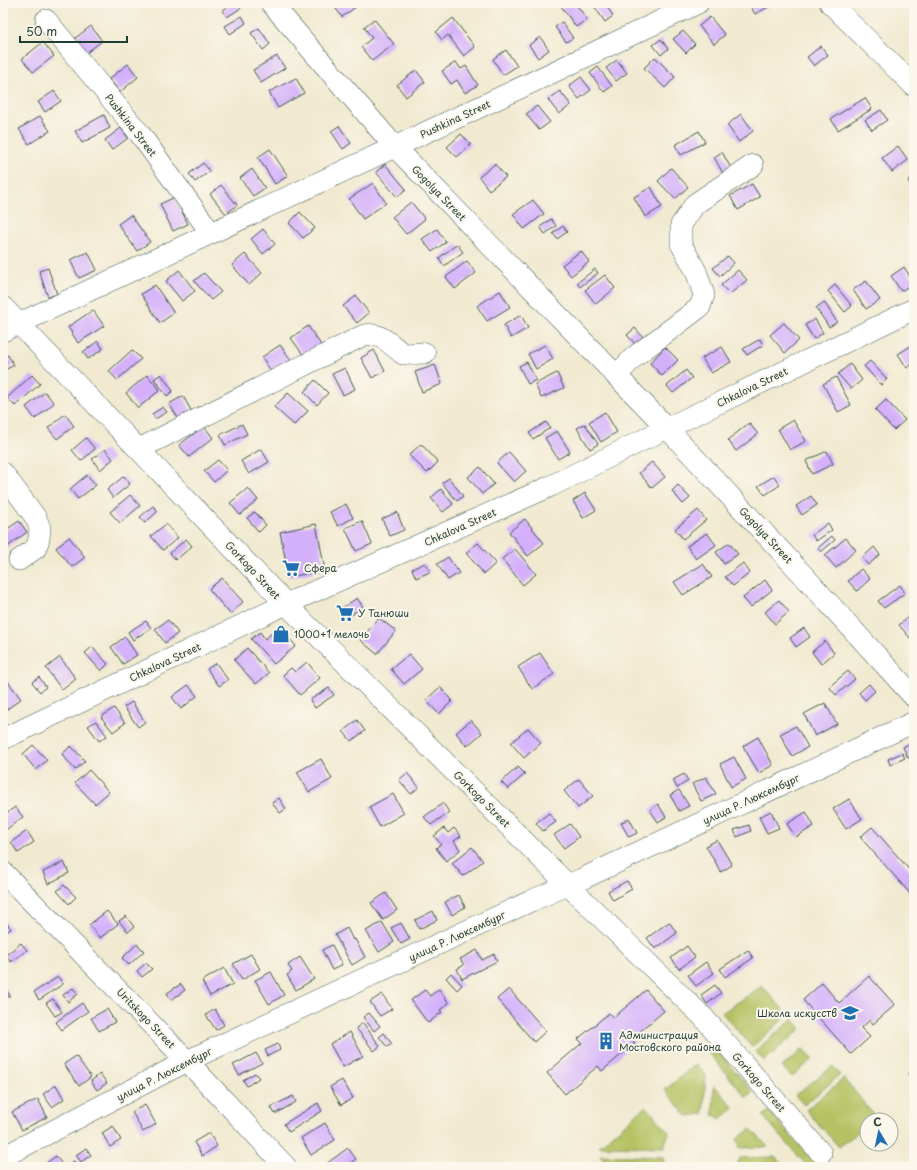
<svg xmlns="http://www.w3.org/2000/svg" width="917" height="1170" font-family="'Playpen Sans',sans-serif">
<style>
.green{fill:#b5c264;stroke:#6a804c}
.building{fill:#d4b0fb}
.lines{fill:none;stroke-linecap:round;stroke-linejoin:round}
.minor-casing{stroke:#3e574c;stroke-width:22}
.minor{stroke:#fff;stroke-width:21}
.labels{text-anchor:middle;stroke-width:4;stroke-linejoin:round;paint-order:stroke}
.street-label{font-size:10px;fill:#1f3d34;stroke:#fbf7ec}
.poi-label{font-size:10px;fill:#1f3d34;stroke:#fbf7ec;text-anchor:start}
</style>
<rect width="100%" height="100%" fill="#fbf7ec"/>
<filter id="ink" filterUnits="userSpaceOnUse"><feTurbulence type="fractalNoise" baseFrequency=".025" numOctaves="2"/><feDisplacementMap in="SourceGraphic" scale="8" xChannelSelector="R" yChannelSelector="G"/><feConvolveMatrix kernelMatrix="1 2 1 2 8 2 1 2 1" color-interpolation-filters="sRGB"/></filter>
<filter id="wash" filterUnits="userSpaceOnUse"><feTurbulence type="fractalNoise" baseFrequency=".012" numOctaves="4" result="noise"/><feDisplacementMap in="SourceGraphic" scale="16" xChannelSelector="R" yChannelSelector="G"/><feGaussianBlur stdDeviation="0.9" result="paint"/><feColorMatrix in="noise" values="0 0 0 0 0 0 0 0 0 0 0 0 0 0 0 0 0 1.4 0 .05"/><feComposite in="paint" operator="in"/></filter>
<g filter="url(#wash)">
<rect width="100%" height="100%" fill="#f1ead1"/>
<g class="green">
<polygon points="762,986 788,1015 752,1047 722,1013"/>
<polygon points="793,1019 801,1029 764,1061 755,1051"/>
<polygon points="714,1047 753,1092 747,1098 708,1052"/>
<polygon points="803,1049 813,1059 792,1077 782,1067"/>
<polygon points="696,1064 706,1075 703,1114 687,1116 665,1090"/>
<polygon points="833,1066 840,1075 804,1105 795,1095"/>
<polygon points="844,1078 876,1118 873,1120 867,1120 867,1125 839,1147 806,1110"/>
<polygon points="714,1085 734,1108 721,1119 713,1115"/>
<polygon points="646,1106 669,1132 664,1147 599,1146"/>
<polygon points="769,1111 817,1166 816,1167 808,1167 763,1116"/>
<polygon points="751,1129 768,1147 740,1148 737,1139"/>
<polygon points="600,1155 663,1157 665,1167 610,1167"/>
<polygon points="776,1157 785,1167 736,1167 740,1158"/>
</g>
<g id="blocks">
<g class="building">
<polygon points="234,3 238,3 241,8 227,17 223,10"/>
<polygon points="338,3 355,3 357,6 342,17 334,6"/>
<polygon points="565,3 575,3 587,19 576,27 561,6"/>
<polygon points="592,3 605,3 613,16 605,22"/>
<polygon points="753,3 776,3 755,14 750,5"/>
<polygon points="242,16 246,23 230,34 225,26"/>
<polygon points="710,17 725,35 714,44 699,26"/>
<polygon points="453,18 475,47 464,56 448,35 442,40 436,32"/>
<polygon points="374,19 394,44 372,61 361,47 372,38 364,27"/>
<polygon points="562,22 573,38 566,42 555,27"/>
<polygon points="91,26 102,41 86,53 74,39"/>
<polygon points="259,28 270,44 263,50 251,33"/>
<polygon points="683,31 695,44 686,53 673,39"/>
<polygon points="540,37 549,50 538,58 529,45"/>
<polygon points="661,39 668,49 661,55 653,45"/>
<polygon points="43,42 54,56 33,72 22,59"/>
<polygon points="821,46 828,55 814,66 807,57"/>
<polygon points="506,50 517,66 503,75 493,59"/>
<polygon points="277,56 285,68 261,83 253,70"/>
<polygon points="655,57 675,77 665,88 644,68"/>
<polygon points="617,60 627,73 616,81 606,68"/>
<polygon points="456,62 461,69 466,66 478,85 465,93 457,80 451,84 442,71"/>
<polygon points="128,64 138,77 120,92 109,79"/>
<polygon points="598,67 612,86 604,92 590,73"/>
<polygon points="416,70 425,82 406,97 397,85"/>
<polygon points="581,77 591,90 579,99 569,86"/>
<polygon points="296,78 304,93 278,108 269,92"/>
<polygon points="54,91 61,101 45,112 38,102"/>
<polygon points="560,91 571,105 559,114 548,100"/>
<polygon points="865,98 872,109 838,130 831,119"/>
<polygon points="537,106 550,122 539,130 526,114"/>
<polygon points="881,110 887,120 872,130 865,120"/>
<polygon points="741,114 753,131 739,142 727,125"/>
<polygon points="104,115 110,128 82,143 75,131"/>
<polygon points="40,116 50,131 29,144 19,129"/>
<polygon points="339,126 351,143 343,149 331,131"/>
<polygon points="121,128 128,138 112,150 105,140"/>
<polygon points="699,131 705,142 681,155 675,145"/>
<polygon points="461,134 471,144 457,157 447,147"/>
<polygon points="898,146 908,160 892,172 882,158"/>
<polygon points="270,149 288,176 275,184 258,157"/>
<polygon points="722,152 733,172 725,177 714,157"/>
<polygon points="203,163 210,171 195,182 189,174"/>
<polygon points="385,164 406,189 397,197 376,172"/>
<polygon points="495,164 506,177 489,190 479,177"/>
<polygon points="671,168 688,187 675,199 658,181"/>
<polygon points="252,169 265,188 253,196 240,178"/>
<polygon points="914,176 914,189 908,181"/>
<polygon points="373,183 386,203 363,219 349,199"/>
<polygon points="752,184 760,197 738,210 730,196"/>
<polygon points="221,185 237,205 226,214 210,194"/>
<polygon points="651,187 662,207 645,217 634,197"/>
<polygon points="175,197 188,224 173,231 160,204"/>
<polygon points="533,200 544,214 524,229 513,214"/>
<polygon points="411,202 425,219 406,234 392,217"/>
<polygon points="300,212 315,228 303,238 289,223"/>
<polygon points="131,215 150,242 137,251 118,224"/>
<polygon points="551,219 556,226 545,234 540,227"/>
<polygon points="563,226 567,232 557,239 553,233"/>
<polygon points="263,229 275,244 263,254 251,239"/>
<polygon points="437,229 446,242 432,252 422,239"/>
<polygon points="457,244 463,252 444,266 439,258"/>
<polygon points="581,251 589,262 571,276 562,265"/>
<polygon points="88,252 97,270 79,278 70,260"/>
<polygon points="245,254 262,273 249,285 232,265"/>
<polygon points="728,256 734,263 720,276 713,268"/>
<polygon points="467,261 476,273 455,289 446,277"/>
<polygon points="904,267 914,283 901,291 891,276"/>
<polygon points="48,268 57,294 48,297 39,271"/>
<polygon points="595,269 598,273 580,287 577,283"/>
<polygon points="179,270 195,291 182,301 166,281"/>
<polygon points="738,270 747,280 730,294 721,285"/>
<polygon points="204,273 221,292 211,300 194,281"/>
<polygon points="605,275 615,288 596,304 585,290"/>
<polygon points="866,281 880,300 866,309 853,290"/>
<polygon points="155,285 174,313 160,323 141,294"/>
<polygon points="835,285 852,306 845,312 828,291"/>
<polygon points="500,291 510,307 487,321 477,306"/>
<polygon points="356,296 369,313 357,323 343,306"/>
<polygon points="824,302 837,322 829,327 816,308"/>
<polygon points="93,310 104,326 78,343 68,327"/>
<polygon points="521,315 528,328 511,338 504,325"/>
<polygon points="815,319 823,333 814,339 805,325"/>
<polygon points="784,323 799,340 785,353 770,335"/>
<polygon points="308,326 321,345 304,356 291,338"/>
<polygon points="635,328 643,337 635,344 627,335"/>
<polygon points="760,339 763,345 747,355 743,349"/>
<polygon points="98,341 103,349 88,359 83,352"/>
<polygon points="914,344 914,363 907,368 898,354"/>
<polygon points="280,345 291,360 272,373 262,357"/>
<polygon points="545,345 553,359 536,369 528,354"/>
<polygon points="665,347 678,360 662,376 650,363"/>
<polygon points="722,347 731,362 711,373 702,358"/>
<polygon points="132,350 141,359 117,380 109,371"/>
<polygon points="374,350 385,371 372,378 361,358"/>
<polygon points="8,355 14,365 3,371 3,358"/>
<polygon points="870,361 887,379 881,385 864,366"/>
<polygon points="527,362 536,380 528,384 519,366"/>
<polygon points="850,364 862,380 851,389 838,374"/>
<polygon points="435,365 442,384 422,392 415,372"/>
<polygon points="345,368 355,389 343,395 332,374"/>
<polygon points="686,370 692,378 673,393 667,386"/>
<polygon points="557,373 564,388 541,398 535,384"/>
<polygon points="161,374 173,391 167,396 154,379"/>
<polygon points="32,375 40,384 15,406 7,398"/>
<polygon points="147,375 160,390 138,408 126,393"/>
<polygon points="836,377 851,405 838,412 823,384"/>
<polygon points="315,380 328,393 317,405 304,392"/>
<polygon points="45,392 54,403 35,419 26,407"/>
<polygon points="288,393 308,411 294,425 274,407"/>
<polygon points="183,396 193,414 180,421 169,404"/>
<polygon points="886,400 905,420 894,430 875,410"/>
<polygon points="163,407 167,412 155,419 152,414"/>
<polygon points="605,412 617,432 601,442 589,422"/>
<polygon points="65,414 74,426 57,439 48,428"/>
<polygon points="793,420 806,441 790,450 778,429"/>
<polygon points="546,422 550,428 533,439 529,433"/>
<polygon points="749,423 758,434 736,451 728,440"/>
<polygon points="242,424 247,434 225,445 220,435"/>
<polygon points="585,424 598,444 590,449 577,428"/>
<polygon points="204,426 213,438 189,457 179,445"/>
<polygon points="557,431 570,452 558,459 545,438"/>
<polygon points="86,438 95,449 81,461 72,450"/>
<polygon points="421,444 438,462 427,473 409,455"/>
<polygon points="105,449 113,459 100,470 92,459"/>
<polygon points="261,449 269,462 249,474 241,461"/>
<polygon points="827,451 833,464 812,474 806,461"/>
<polygon points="509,452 526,471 514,482 497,463"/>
<polygon points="218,460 227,470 214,482 204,471"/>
<polygon points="652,462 665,477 652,488 639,473"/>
<polygon points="480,467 494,484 482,494 468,477"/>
<polygon points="87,475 96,485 78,499 70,489"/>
<polygon points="124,476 130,484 113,498 107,490"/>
<polygon points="774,476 780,485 765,495 758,486"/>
<polygon points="449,478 463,496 457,501 442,483"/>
<polygon points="678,485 690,498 683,504 672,491"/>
<polygon points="248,488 258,500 240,515 230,503"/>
<polygon points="441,489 453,504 443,512 431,498"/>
<polygon points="585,493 596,510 583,518 573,501"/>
<polygon points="130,495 140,506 120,523 110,512"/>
<polygon points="811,496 817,505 802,515 796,506"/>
<polygon points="346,504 353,518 338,526 330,512"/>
<polygon points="153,506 158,511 145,523 140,517"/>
<polygon points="698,510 706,520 683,539 675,529"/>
<polygon points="255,512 266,525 259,532 247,518"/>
<polygon points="397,512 404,530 390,536 382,519"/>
<polygon points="525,519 544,543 528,556 509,532"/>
<polygon points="19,521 27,532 3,550 3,532"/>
<polygon points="362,521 372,544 356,551 345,528"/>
<polygon points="828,523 832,530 816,541 812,535"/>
<polygon points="166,524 178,538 163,550 151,536"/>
<polygon points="316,524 325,570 289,577 280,532"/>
<polygon points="707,533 716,545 696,559 687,546"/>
<polygon points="832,536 835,540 821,552 818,548"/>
<polygon points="69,537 85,557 72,567 56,548"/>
<polygon points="846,538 856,550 836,568 825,555"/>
<polygon points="186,539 192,546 176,560 170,553"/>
<polygon points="478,543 496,563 484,574 466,553"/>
<polygon points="729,543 738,554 724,564 716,552"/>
<polygon points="874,547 880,555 868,565 862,558"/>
<polygon points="515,549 536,574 523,585 502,559"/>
<polygon points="448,557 459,573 448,580 437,564"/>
<polygon points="425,563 430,572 416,578 412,569"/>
<polygon points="743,563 750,573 733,586 725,577"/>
<polygon points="703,564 712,577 683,595 674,582"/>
<polygon points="861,569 870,579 857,591 848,581"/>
<polygon points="222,578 243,602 230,614 209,589"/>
<polygon points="765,580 772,590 751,607 743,598"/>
<polygon points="900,585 905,593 884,608 878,601"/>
<polygon points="357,598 363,607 345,619 339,610"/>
<polygon points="779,600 789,612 775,624 765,612"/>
<polygon points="914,612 914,636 911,639 899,625"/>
<polygon points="379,618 396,631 377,654 360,640"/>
<polygon points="168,620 178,633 165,643 155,629"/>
<polygon points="146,621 151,628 133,640 128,632"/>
<polygon points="279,627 296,646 274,664 251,639 260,632 265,639"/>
<polygon points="804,628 810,637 796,647 790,638"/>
<polygon points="125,637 137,655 123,664 111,647"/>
<polygon points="825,641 834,653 821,664 812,652"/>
<polygon points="92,647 108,664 101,671 85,653"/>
<polygon points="247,648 269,673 256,684 234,660"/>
<polygon points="540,653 554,674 532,689 518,667"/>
<polygon points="409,654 422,669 404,684 391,669"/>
<polygon points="60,657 76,679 62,690 46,668"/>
<polygon points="307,662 320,678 300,695 283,675 291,668 295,672"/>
<polygon points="216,663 228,680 219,686 207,669"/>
<polygon points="848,671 855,679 836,695 829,687"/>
<polygon points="39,677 46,687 40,692 32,682"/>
<polygon points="6,679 21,699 3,712 3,681"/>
<polygon points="869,684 875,691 865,700 859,693"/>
<polygon points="188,685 197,696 181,709 172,697"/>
<polygon points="440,687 452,701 439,714 426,700"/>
<polygon points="329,688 334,695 315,708 310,700"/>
<polygon points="132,702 145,722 138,727 124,707"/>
<polygon points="825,703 837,724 815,736 804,714"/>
<polygon points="114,708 125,723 113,732 101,717"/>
<polygon points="357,720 365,731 351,741 343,731"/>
<polygon points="471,720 482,733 467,746 456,733"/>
<polygon points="96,721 107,736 99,741 88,726"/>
<polygon points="796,726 808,747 792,756 780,734"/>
<polygon points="528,728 541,743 524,758 511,743"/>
<polygon points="758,737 773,765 759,773 743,746"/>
<polygon points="914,741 914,755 908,758 903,747"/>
<polygon points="33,745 47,760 36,770 23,754"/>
<polygon points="71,746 85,761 75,770 62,754"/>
<polygon points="902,753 905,758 890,765 888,759"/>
<polygon points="734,757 746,779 731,787 720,764"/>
<polygon points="321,759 332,779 309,792 297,772"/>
<polygon points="518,767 525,774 508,789 501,782"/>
<polygon points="89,770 109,792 95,804 75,783"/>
<polygon points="407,773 419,787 411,794 399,780"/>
<polygon points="684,774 688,781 677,788 673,780"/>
<polygon points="706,777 716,794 701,801 692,784"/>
<polygon points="579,779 593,796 578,808 564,791"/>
<polygon points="679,790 689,806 679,811 670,795"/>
<polygon points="393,794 404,813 380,827 369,807"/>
<polygon points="279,798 286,809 280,813 272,803"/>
<polygon points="849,799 862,819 846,829 833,809"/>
<polygon points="443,803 449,812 431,825 424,817"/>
<polygon points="658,804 666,817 658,822 650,810"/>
<polygon points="15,807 23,817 3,832 3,816"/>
<polygon points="771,811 779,828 767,833 759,817"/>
<polygon points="806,812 814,826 796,837 787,824"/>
<polygon points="549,813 556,822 543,831 536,823"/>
<polygon points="629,818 637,833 629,837 621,823"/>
<polygon points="570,824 579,837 564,848 554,835"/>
<polygon points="749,825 751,831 737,837 734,830"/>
<polygon points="872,827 914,875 914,898 860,837"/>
<polygon points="444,828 448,833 454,828 461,836 454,841 460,850 446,861 436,848 441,844 434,836"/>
<polygon points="27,831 34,842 18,853 11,842"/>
<polygon points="717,840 732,865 721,872 706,846"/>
<polygon points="472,847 483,861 463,876 452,863"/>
<polygon points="64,862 69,873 48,884 43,872"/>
<polygon points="627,881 632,889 613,900 608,891"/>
<polygon points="64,885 76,897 69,904 57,891"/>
<polygon points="386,893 397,910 383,920 371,903"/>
<polygon points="459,895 465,907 452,915 445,902"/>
<polygon points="107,911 118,924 100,938 89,925"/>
<polygon points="433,911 437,920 419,929 415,920"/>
<polygon points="126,916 134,927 128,932 119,921"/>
<polygon points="3,918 11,929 3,934"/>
<polygon points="382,922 394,942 379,952 366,931"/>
<polygon points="669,922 677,933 655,949 647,938"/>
<polygon points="401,923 410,939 401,944 391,928"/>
<polygon points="347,928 353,940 355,939 365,957 352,965 335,935"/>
<polygon points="21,943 27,950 11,962 6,955"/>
<polygon points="137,944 144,951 129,965 122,958"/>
<polygon points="332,945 342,965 332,970 322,950"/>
<polygon points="687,946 695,957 679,969 671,958"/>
<polygon points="477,950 482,960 494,954 497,961 462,979 457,969 464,965 460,959"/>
<polygon points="748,950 753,958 725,977 720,969"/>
<polygon points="251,954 260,969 242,980 233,964"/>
<polygon points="300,957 314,979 296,990 287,975 292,971 288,965"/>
<polygon points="706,962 714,973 696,986 688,975"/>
<polygon points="146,963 152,969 142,977 137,971"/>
<polygon points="224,968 233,984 210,996 202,981"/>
<polygon points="271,972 284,995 269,1004 255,980"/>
<polygon points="451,973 462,985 457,990 446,978"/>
<polygon points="869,976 895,1005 873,1024 870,1020 861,1028 870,1037 851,1054 803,1000 822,983 839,1003"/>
<polygon points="58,977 63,984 39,1000 34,992"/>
<polygon points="3,984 10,996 3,1000"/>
<polygon points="181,984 185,990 171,1000 167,993"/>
<polygon points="715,985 721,993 707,1004 701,995"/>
<polygon points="73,988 78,994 68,1002 63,995"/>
<polygon points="439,989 449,1003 440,1010 442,1012 428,1023 411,1000 425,990 430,996"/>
<polygon points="509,989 546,1031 534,1042 497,999"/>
<polygon points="646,990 664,1011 631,1039 635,1043 602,1071 598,1066 565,1094 547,1073 582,1043 578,1039 609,1013 613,1018"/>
<polygon points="382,994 392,1009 380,1016 370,1002"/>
<polygon points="53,999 62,1012 55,1016 46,1003"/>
<polygon points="82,1003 88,1011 62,1030 56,1022"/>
<polygon points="107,1009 115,1022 99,1031 91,1018"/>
<polygon points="215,1009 224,1025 216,1030 206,1015"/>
<polygon points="369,1013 380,1026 374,1031 363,1017"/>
<polygon points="363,1023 380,1046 374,1051 356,1028"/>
<polygon points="350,1032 363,1056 343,1067 330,1044"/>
<polygon points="384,1033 392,1044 387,1047 379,1037"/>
<polygon points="278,1044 280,1050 268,1056 265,1050"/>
<polygon points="256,1053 262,1063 239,1075 233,1065"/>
<polygon points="76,1056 91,1077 79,1086 64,1064"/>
<polygon points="914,1069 914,1082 908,1074"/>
<polygon points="255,1073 259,1078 247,1086 243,1080"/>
<polygon points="100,1074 107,1083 97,1090 91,1081"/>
<polygon points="342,1080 353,1098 341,1105 330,1087"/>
<polygon points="56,1085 64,1099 52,1107 43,1094"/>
<polygon points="293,1096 296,1102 275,1114 271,1107"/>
<polygon points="38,1099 47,1117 22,1130 12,1112"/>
<polygon points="318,1103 322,1111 289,1132 284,1124"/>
<polygon points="145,1105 156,1124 143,1132 132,1112"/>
<polygon points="325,1123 335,1140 311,1155 301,1138"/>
<polygon points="113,1126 121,1140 110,1147 102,1133"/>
<polygon points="209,1133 217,1146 202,1156 194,1142"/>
<polygon points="86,1148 91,1155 81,1162 76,1155"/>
<polygon points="348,1148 356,1159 345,1167 328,1167 326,1164"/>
<polygon points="56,1156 64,1167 47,1167 45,1164"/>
<polygon points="74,1161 79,1167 70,1167 68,1165"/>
</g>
</g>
</g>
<g filter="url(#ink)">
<use href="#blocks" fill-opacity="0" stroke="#3e574c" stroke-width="1"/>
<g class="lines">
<g class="minor-casing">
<g id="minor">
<polyline points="271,3 395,147 667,428 804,576 914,697"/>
<polyline points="830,3 914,86"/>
<polyline points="46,20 140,134 211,233"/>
<polyline points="3,307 286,604 568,885 704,1018 821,1153"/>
<polyline points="3,331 501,97 698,3"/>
<polyline points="616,376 634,357 700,307 704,295 696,271 681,244 681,225 695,204 753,165"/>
<path d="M139 449 364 335C381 332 390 344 403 354L425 353"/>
<polyline points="3,473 36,518 40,528 39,539 36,548 19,560"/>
<polyline points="3,739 286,604 551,486 667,428 914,309"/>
<polyline points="3,872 187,1061 286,1167"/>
<polyline points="3,1157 187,1061 533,900 582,879 914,722"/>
</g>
</g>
<use href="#minor" class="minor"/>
</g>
</g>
<defs>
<g id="supermarket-bare" transform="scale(1.38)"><path d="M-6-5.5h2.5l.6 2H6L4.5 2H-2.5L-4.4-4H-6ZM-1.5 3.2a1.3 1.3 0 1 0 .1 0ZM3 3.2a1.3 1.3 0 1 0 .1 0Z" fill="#1f6fb2" stroke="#fbf7ec" stroke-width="2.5" paint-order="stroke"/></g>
<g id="shop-bare" transform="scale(1.38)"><path d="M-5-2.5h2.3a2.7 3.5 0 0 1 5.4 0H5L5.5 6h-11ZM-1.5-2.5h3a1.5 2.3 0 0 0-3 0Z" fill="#1f6fb2" stroke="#fbf7ec" stroke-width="2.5" paint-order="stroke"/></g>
<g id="school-bare" transform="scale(1.38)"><path d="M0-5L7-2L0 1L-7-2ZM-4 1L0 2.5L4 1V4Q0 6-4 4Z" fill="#1f6fb2" stroke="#fbf7ec" stroke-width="2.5" paint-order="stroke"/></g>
<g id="building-bare" transform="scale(1.38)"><path d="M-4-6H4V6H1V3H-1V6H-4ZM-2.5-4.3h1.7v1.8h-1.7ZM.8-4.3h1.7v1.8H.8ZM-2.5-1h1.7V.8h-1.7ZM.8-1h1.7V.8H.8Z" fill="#1f6fb2" stroke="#fbf7ec" stroke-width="2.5" paint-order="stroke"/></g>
</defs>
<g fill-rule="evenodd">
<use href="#supermarket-bare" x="291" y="568"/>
<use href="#supermarket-bare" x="345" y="613"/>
<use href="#shop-bare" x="281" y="634"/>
<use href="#school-bare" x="850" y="1013"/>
<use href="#building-bare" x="606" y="1041"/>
</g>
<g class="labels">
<g class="street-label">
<text transform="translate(455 119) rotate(-25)" y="4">Pushkina Street</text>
<text transform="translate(131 125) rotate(52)" y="4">Pushkina Street</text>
<text transform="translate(439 193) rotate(46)" y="4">Gogolya Street</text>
<text transform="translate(752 387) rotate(-26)" y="4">Chkalova Street</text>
<text transform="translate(460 527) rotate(-24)" y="4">Chkalova Street</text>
<text transform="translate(766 535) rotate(47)" y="4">Gogolya Street</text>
<text transform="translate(253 570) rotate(47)" y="4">Gorkogo Street</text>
<text transform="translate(165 662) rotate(-25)" y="4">Chkalova Street</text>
<text transform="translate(482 799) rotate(45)" y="4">Gorkogo Street</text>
<text transform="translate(751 799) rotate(-25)" y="4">улица Р. Люксембург</text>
<text transform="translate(457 936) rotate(-25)" y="4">улица Р. Люксембург</text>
<text transform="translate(146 1018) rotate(46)" y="4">Uritskogo Street</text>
<text transform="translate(164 1074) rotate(-27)" y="4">улица Р. Люксембург</text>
<text transform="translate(759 1082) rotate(49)" y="4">Gorkogo Street</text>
</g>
<g class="poi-label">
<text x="304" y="572">Сфера</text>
<text x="358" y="617">У Танюши</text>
<text x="294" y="638">1000+1 мелочь</text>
<text x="837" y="1017" text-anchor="end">Школа искусств</text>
<text x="619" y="1039">Администрация<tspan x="619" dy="12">Мостовского района</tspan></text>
</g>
</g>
<rect width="917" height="1170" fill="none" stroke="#fbf7ec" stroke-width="16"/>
<g transform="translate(879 1132) rotate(351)"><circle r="19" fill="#fbf7ec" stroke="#a3ada2"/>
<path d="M0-3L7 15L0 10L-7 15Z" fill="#1f6fb2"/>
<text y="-6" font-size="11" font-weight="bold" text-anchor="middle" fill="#1f3d34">С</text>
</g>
<path d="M20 36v6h107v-6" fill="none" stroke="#1f3d34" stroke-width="2"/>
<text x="26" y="36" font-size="12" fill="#1f3d34" stroke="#fbf7ec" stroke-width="3" paint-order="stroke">50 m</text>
</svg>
